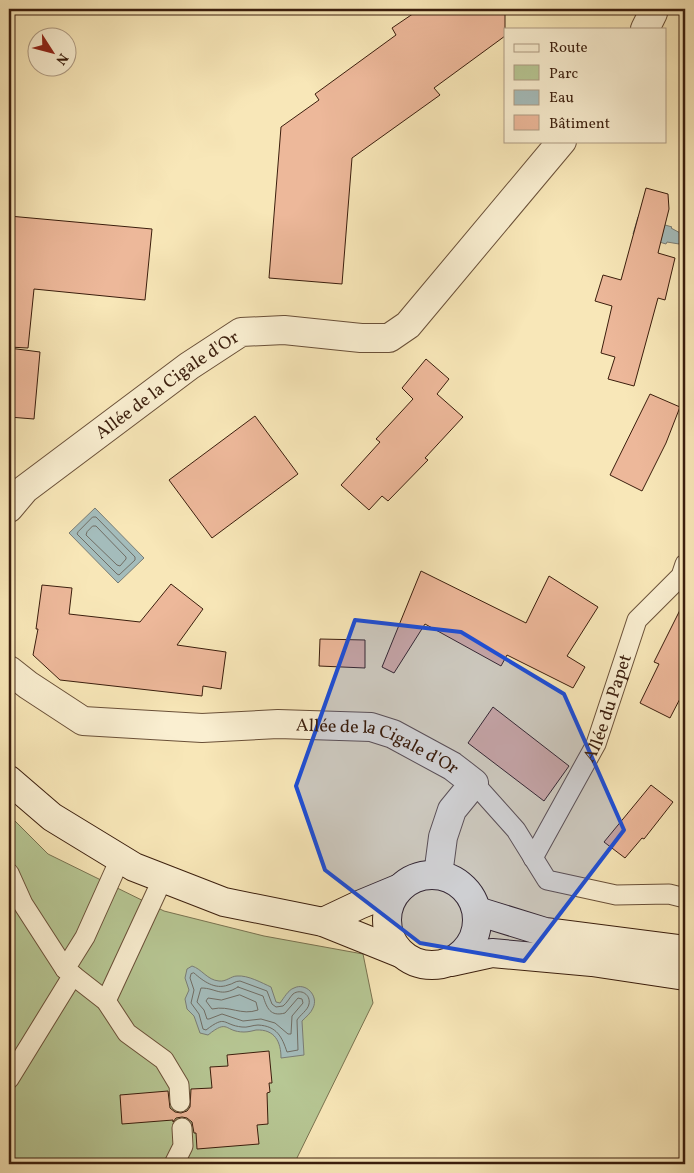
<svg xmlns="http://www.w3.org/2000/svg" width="694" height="1173" font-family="Vollkorn,serif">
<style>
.green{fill:#b7c794;stroke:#797250}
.water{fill:#a4bcbb;stroke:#7a7d75}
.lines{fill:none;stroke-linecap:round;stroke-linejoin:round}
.shore{stroke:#706d64;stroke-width:1}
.building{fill:#edb89a;stroke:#3b1e0d}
.lane-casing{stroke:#6a5038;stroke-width:21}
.street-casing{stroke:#6a5038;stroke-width:30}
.secondary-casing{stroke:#3b1e0d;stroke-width:30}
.lane{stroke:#faefd1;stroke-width:19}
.street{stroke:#faefd1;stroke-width:28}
.secondary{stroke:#faefd1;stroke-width:28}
.marked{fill:#1d4ed8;fill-opacity:0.2;stroke:#1d4ed8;stroke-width:4;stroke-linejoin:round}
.labels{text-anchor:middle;stroke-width:4;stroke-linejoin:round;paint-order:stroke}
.street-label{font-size:18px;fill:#3b1e0d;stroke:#faefd1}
</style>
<rect width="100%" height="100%" fill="#f8e7b8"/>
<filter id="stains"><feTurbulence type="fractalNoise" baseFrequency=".004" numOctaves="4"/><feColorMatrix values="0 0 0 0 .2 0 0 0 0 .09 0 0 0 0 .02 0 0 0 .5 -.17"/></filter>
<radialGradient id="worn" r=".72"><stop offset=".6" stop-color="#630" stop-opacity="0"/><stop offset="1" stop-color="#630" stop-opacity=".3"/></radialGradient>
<polygon class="green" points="9,815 48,854 164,911 264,936 363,954 373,1003 294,1164 9,1164"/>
<g class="water">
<polygon points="638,217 672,227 671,228 682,234 679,244 667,242 666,244 633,234"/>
<polygon points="95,508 144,558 118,583 69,533"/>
<path d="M192 966C202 969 207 980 219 981 226 982 231 976 237 976 248 975 262 983 271 987L276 1002 280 1003C284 998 288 990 294 988 306 982 319 996 313 1008 311 1013 306 1017 302 1021L304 1055 281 1058C281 1042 275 1029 256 1030 252 1031 248 1032 244 1032 224 1032 229 1018 208 1035L200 1033 194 1016 187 1009 185 999 189 990 185 978 187 969Z"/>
</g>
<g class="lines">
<g class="shore">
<polygon points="93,517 96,517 135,557 135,560 119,575 117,574 77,534 78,532"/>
<polygon points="93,526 96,526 126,557 126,559 120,566 117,565 86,535 87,532"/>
<path d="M194 973C203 981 215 990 228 985 233 984 235 981 240 981L267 991 272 1004 276 1007 283 1006C287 1003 290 997 293 994 301 988 311 995 309 1004 308 1010 300 1015 297 1020L298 1050 287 1052C282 1037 277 1026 258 1025 253 1025 247 1028 242 1027 222 1025 227 1014 206 1030L203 1029 199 1014 191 1003 194 990 190 978 191 974Z"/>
<path d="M238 987 263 996C267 1008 270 1017 285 1013L298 998 302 999 303 1003 292 1016 291 1034H288L275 1023 261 1019 243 1021 222 1014 209 1019H207L204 1010 197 1002 201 988C217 988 220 998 238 987Z"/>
<path d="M240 995 256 1002 258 1010C241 1016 230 1005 212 1009L206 1001 208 998 221 1000Z"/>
</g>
</g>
<g class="building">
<polygon points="420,9 505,9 505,36 434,88 440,95 352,158 342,284 269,278 281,127 319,100 315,94 396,35 392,28"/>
<polygon points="646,188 668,194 669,209 658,253 675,258 665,300 658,298 634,386 608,379 615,357 601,353 612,306 595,301 603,275 621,280"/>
<polygon points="9,216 152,229 145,300 34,289 28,348 9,347"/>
<polygon points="9,348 40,352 34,419 9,417"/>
<polygon points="426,359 449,379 437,394 463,417 425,458 428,460 388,501 382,496 369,510 341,485 380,442 376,439 413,399 402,388"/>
<polygon points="650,394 680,407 666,443 642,491 610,475"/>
<polygon points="255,416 298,474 212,538 169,480"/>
<polygon points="421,571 526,623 549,576 598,607 567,656 585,667 573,688 507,655 501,666 425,624 394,673 382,667"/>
<polygon points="171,584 203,609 177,645 226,652 221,689 203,686 202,696 60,680 33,655 38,629 36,629 42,585 72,588 69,614 140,622"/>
<polygon points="685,600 685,689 670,718 640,703 659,664 654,662"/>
<polygon points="320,639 365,640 365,668 319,666"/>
<polygon points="493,707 569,766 544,801 468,743"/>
<polygon points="651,785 673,802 644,839 642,838 625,858 604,842"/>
<polygon points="269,1051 272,1083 269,1083 270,1092 267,1093 268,1124 257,1125 259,1144 197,1149 196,1133 194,1133 192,1122 187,1118 182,1117 176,1118 173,1122 173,1120 122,1124 120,1095 168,1091 170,1108 175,1112 181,1113 187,1111 190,1107 191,1089 212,1088 210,1067 228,1066 227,1055"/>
</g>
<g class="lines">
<g class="lane-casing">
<g id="lane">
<polyline points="474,783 516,830 547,880 616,895 669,894 685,898"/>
<path id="s1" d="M533 858 596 744 637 620 681 576 685 564"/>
<polyline points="9,873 23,904 65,969 106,1001 127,1033 164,1060 179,1085 180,1102"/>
<polyline points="65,969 85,937 120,859"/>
<polyline points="106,1001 163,878"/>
<polyline points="9,1079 73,975"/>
<polyline points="174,1164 183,1146 182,1128"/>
</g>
</g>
<g class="street-casing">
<g id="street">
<polyline points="645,29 653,13 651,9"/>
<path id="s2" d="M9 508 25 489 189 366 241 332 284 330 361 338H389L408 325 562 141"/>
<path id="s3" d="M9 670 28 685 83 721 202 728 278 724 371 727 393 734 452 766 474 783 452 810 443 837 438 875"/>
</g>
</g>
<g class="secondary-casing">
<g id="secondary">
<polyline points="9,780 52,817 134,867 224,902 323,922 400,953"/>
<circle cx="432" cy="920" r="45"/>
<polyline points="477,911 545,932 685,950"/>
<polyline points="323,922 359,905 400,888"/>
<polyline points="451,962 492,953 592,962 685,976"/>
</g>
</g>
<use href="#lane" class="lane"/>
<use href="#street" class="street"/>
<use href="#secondary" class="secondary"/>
</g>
<path class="marked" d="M355 620 461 632 564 694 624 830 524 961 420 943 325 870 296 786Z"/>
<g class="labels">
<g class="street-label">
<text dy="6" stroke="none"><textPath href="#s2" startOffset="201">Allée de la Cigale d'Or</textPath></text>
<text dy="6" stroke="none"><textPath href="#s1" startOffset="168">Allée du Papet</textPath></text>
<text dy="6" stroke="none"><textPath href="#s3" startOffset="389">Allée de la Cigale d'Or</textPath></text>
</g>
</g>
<rect width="694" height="1173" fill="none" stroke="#f8e7b8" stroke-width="30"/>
<rect x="10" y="10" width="674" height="1153" fill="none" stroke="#3b1e0d" stroke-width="2.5"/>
<rect x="15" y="15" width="664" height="1143" fill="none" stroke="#3b1e0d"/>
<rect x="504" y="28" width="162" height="115" fill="#faefd1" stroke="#ae9b83"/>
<rect x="514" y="44" width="25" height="8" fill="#faefd1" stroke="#ae9b83"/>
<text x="549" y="52" font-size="15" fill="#3b1e0d">Route</text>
<rect x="514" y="65" width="25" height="15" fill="#b7c794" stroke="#ae9b83"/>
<text x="549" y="78" font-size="15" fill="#3b1e0d">Parc</text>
<rect x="514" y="90" width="25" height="15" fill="#a4bcbb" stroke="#ae9b83"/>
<text x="549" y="102" font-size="15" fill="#3b1e0d">Eau</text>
<rect x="514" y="115" width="25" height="15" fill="#edb89a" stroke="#ae9b83"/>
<text x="549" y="128" font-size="15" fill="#3b1e0d">Bâtiment</text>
<g transform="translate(52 52) rotate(126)"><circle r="24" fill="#faefd1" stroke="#ae9b83"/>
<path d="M0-4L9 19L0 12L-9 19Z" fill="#8f2418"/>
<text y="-8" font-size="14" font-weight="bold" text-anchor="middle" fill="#3b1e0d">N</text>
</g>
<rect width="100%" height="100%" filter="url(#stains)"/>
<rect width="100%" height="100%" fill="url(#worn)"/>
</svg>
